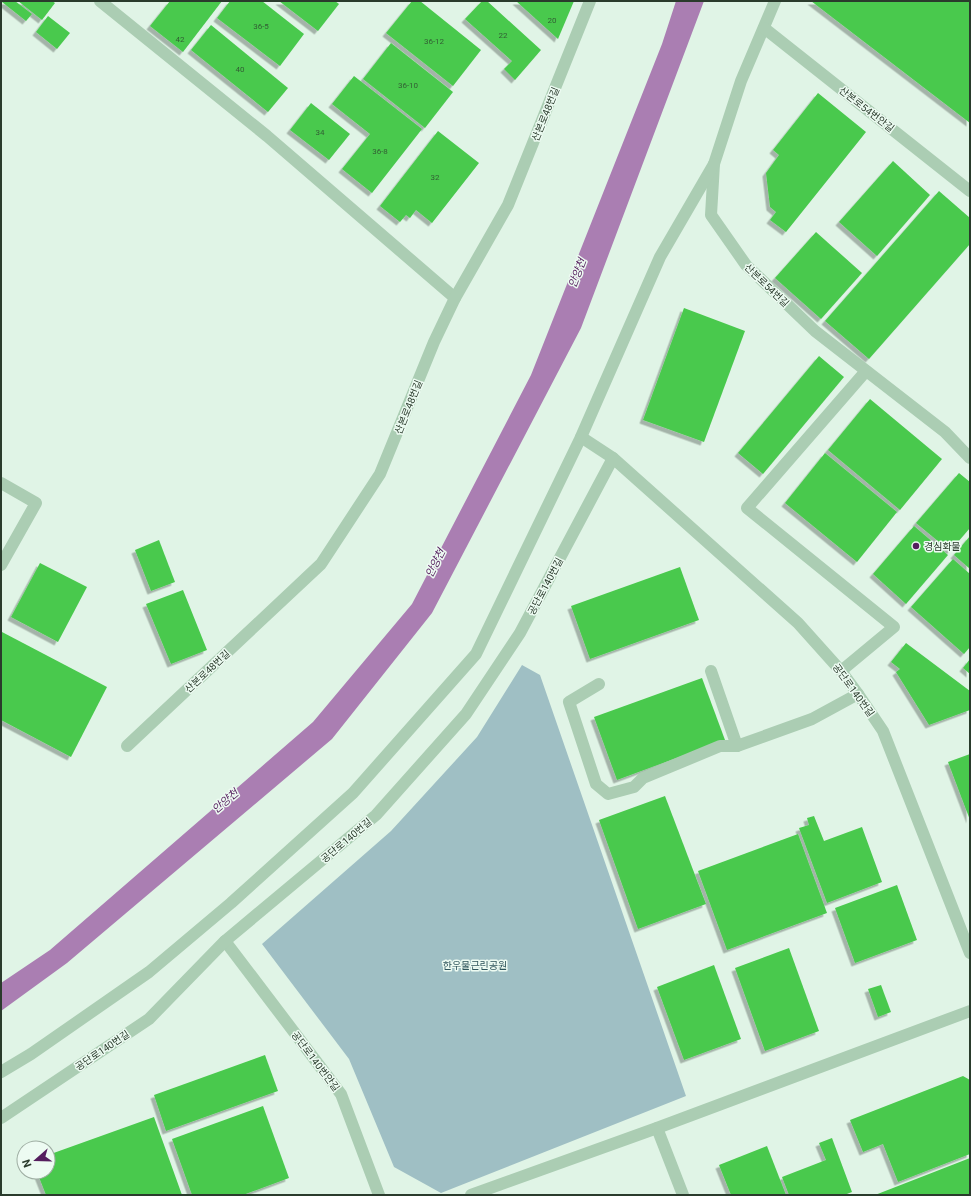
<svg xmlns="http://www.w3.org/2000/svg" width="971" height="1196" font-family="Roboto,'Noto Sans KR',sans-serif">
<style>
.green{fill:#9fbfc4}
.water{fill:#aa7eb2}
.building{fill:#49c94d;filter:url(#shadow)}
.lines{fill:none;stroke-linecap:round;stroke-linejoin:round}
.minor{stroke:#abcdb3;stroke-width:12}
.poi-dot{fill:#551e5e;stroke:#edfbf2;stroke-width:1.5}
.labels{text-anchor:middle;stroke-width:3;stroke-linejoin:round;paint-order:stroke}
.number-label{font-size:8px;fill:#325e34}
.street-label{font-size:10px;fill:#2a3b2c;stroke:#edfbf2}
.poi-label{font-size:10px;fill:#2a3b2c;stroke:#edfbf2;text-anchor:start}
.park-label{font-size:10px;fill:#2d535a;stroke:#edfbf2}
.water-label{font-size:11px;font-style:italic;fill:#551e5e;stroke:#edfbf2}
</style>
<defs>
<filter id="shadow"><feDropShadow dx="-3.5" dy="3.5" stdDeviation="0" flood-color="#0004"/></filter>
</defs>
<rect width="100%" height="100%" fill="#e0f4e6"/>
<polygon class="green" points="522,665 540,675 686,1096 441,1193 394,1167 349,1059 262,944 391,831 477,737"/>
<polygon class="water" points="676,1 704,1 581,328 432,613 332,739 67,963 1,1011 1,983 50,950 313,722 412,604 531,375 662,44"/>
<g class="building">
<polygon points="3,1 15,1 32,14 26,21 2,2"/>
<polygon points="18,1 52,1 55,3 42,20"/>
<polygon points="170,1 222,1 183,52 150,26"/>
<polygon points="230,1 262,1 304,34 280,66 217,18"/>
<polygon points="279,1 335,1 339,4 318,31"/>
<polygon points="412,1 420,1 481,50 453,86 386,33"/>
<polygon points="482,1 487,1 541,50 515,80 504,69 512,61 465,19"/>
<polygon points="516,1 574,1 558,39"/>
<polygon points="811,1 970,1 970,123"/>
<polygon points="48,16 70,33 57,49 36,32"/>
<polygon points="211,25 288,88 268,112 191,50"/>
<polygon points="391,43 453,92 425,128 363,79"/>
<polygon points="354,76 422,129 372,193 342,169 370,134 332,104"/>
<polygon points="818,93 866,132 786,232 770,220 776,212 770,207 766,173 779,155 773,150"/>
<polygon points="311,103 350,134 329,160 290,130"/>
<polygon points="438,131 479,163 432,223 416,210 410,218 406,215 400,222 380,206"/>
<polygon points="893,161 930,195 877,256 839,222"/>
<polygon points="939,191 970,218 970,244 869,359 825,321"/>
<polygon points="816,232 862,273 821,319 775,278"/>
<polygon points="684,308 745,331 704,442 643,420"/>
<polygon points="819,356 844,377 763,474 738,453"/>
<polygon points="870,399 942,459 900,510 828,450"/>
<polygon points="825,453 897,512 857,562 785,503"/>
<polygon points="959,473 970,482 970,528 950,551 916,523"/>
<polygon points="914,526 948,555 906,604 873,574"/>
<polygon points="970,536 970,569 954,555"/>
<polygon points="159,540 175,582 151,591 135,550"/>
<polygon points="953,559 970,574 970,647 964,654 911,607"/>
<polygon points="40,563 87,587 58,642 11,617"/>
<polygon points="680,567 699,620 590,659 571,606"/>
<polygon points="183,590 207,650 171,664 146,604"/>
<polygon points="2,632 107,687 71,757 1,720 1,635"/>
<polygon points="906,643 970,691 970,710 929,725 896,672 900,669 891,662"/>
<polygon points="970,659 970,674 963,668"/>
<polygon points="702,678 725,740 617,780 594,717"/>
<polygon points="970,754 970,820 948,762"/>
<polygon points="665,796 706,904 638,929 599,820"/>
<polygon points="814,816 824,841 862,827 882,882 827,903 799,828 809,825 807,818"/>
<polygon points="798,834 827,913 727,950 698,871"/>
<polygon points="897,885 917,940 855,963 835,908"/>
<polygon points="789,948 819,1031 765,1051 735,968"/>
<polygon points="714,965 741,1039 684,1060 657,987"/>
<polygon points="881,985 891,1012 878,1017 868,989"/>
<polygon points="265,1055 278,1091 166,1131 154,1095"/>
<polygon points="963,1076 970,1080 970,1154 898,1182 883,1144 863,1152 850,1120"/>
<polygon points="263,1106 289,1178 243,1195 192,1195 172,1139"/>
<polygon points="154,1117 182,1195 46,1195 37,1172 48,1172 48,1155"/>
<polygon points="832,1138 852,1192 844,1195 789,1195 782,1177 826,1160 819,1143"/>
<polygon points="767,1146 786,1195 731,1195 719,1165"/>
<polygon points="970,1158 970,1195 875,1195"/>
</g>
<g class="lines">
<g class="minor">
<polyline points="100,1 267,136 455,298"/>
<polyline points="775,1 741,81 714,164 711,215 746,265 815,331 945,432 970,458"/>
<polyline points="764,28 970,191"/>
<polyline points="581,437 613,458"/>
<polyline points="1,483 36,503 1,565"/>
<polyline points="711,671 737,746"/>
<polyline points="841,671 894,627 747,508 866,371"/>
<polyline points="599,684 569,702 596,784 608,794 634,787 643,778 720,746 737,746 812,719 858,694"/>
<polyline points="127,746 321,564 380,474 434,342 455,298 508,205 590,1"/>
<polyline points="225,941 341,1094 379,1195"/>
<polyline points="1,1072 31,1054 149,972 231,903 353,793 476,654 581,437 660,257 714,164"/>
<polyline points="1,1118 149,1019 225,941 376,815 466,714 520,633 613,458 798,623 841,671 858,694 883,731 970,953"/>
<polyline points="657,1128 683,1195"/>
<polyline points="471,1195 657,1128 970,1011"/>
</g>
</g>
<circle class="poi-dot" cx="916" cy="546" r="4"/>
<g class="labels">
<g class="number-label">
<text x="552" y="23">20</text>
<text x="261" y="29">36-5</text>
<text x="503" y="38">22</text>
<text x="180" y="42">42</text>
<text x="434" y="44">36-12</text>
<text x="240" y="72">40</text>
<text x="408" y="88">36-10</text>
<text x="320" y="135">34</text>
<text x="380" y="154">36-8</text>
<text x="435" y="180">32</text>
</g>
<g class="street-label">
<text transform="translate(867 109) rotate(38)" y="4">산본로54번안길</text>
<text transform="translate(545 114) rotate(-68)" y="4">산본로48번길</text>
<text transform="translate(767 285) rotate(44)" y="4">산본로54번길</text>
<text transform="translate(408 407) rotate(-68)" y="4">산본로48번길</text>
<text transform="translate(545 586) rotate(-62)" y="4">공단로140번길</text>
<text transform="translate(207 671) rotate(-43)" y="4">산본로48번길</text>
<text transform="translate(854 690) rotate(54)" y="4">공단로140번길</text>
<text transform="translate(346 840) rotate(-40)" y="4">공단로140번길</text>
<text transform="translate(102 1050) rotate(-34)" y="4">공단로140번길</text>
<text transform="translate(316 1061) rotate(53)" y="4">공단로140번안길</text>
</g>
<g class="poi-label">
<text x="924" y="550">경심화물</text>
</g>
<g class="park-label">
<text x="475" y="969">한우물근린공원</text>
</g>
<g class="water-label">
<text transform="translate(577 273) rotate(-69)" y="4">안양천</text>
<text transform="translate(435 563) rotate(-63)" y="4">안양천</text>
<text transform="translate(225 801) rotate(-40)" y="4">안양천</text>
</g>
</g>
<rect width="971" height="1196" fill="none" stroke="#2a3b2c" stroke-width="4"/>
<g transform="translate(36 1160) rotate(250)"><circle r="19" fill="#edfbf2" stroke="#9faea3"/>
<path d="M0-3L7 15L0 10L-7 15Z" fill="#551e5e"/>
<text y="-6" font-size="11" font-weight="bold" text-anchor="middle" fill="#2a3b2c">N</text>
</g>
</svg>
